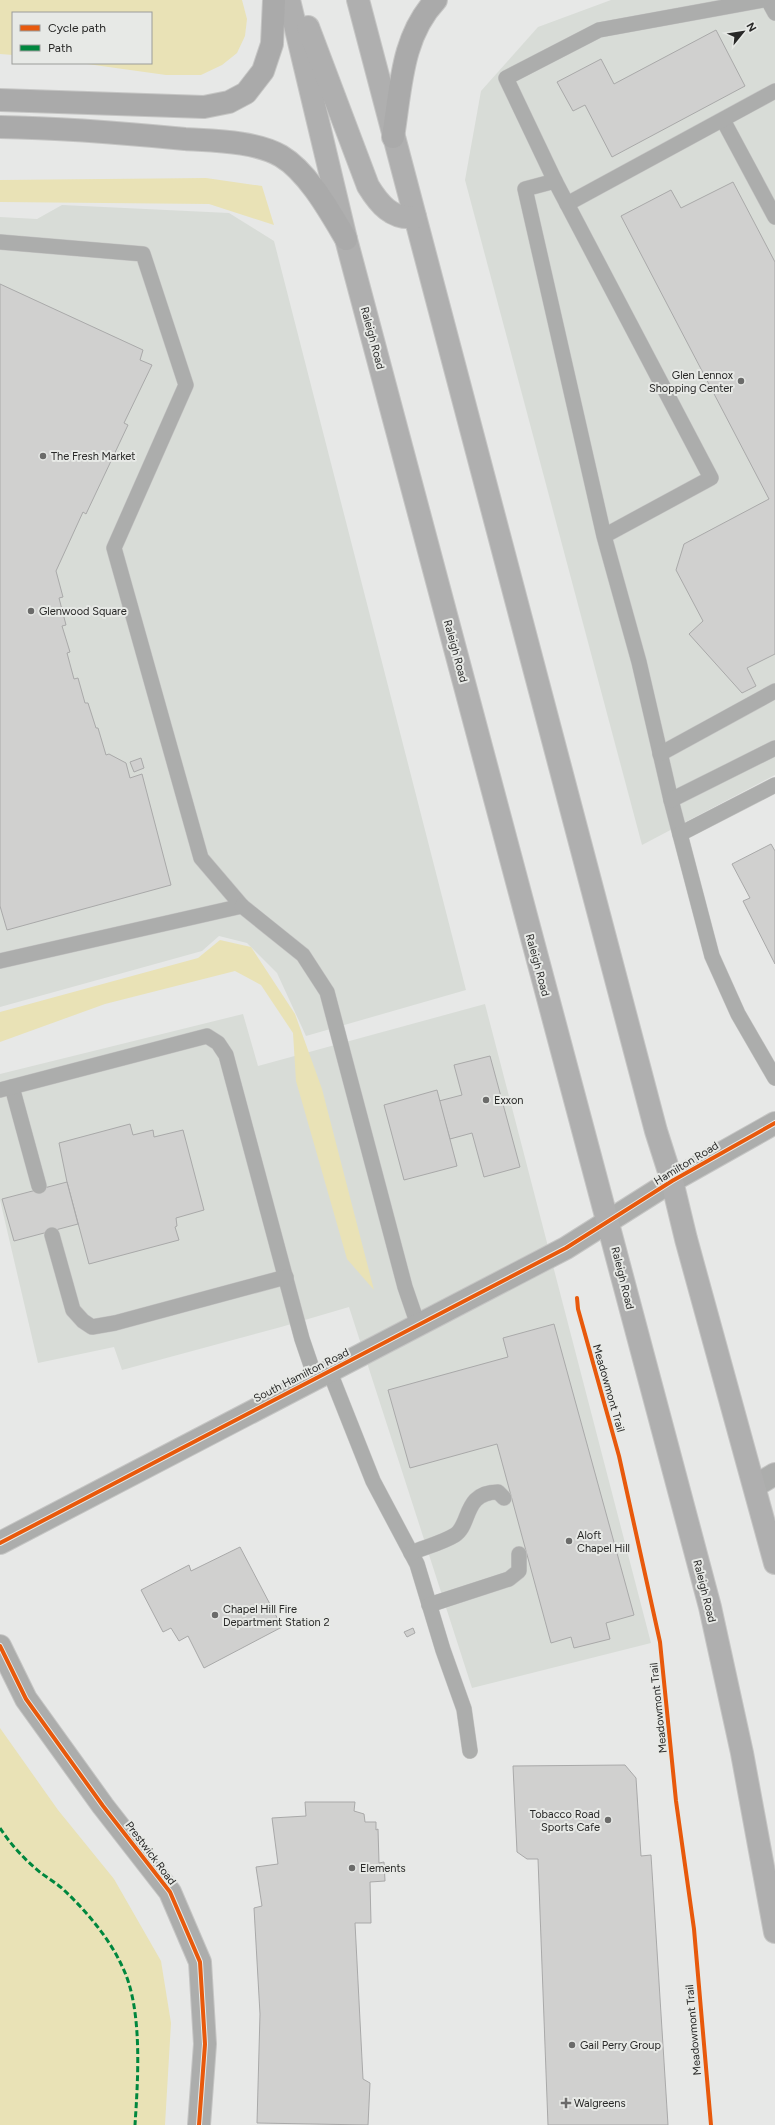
<svg xmlns="http://www.w3.org/2000/svg" width="775" height="2125" font-family="Figtree,sans-serif">
<style>
.built{fill:#d8dcd7}
.green{fill:#e9e2b6}
.building{fill:#d0d0cf;stroke:#a9a9a9}
.lines{fill:none;stroke-linecap:round;stroke-linejoin:round}
.lane-casing{stroke:#c5c5c4;stroke-width:16}
.street-casing{stroke:#c5c5c4;stroke-width:24}
.primary-casing{stroke:#c5c5c4;stroke-width:24}
.highway-casing{stroke:#c5c5c4;stroke-width:24}
.lane{stroke:#acadac;stroke-width:15}
.street{stroke:#acadac;stroke-width:22}
.primary{stroke:#afafaf;stroke-width:22}
.highway{stroke:#aaa;stroke-width:22}
.quiet{stroke:#00873e;stroke-width:3;stroke-dasharray:6 3;stroke-linecap:butt}
.cycleway-casing{stroke:#e7e9e6;stroke-width:6}
.cycleway{stroke:#e8590c;stroke-width:4}
.poi-dot{fill:#6b6b6a;stroke:#e7e9e6;stroke-width:1.5}
.labels{text-anchor:middle;stroke-width:4;stroke-linejoin:round;paint-order:stroke}
.street-label{font-size:11px;fill:#282827;stroke:#e7e9e6}
.poi-label{font-size:11px;fill:#282827;stroke:#e7e9e6;text-anchor:start}
</style>
<rect width="100%" height="100%" fill="#e7e8e7"/>
<g class="built">
<polygon points="611,0 775,0 775,775 642,845 465,180 481,91 538,27"/>
<polygon points="62,205 229,213 274,241 466,990 306,1036 277,973 247,943 219,936 202,951 0,1007 0,217 37,219"/>
<polygon points="485,1004 651,1643 472,1688 349,1307 281,1327 122,1370 114,1347 38,1363 0,1200 0,1074 243,1014 258,1066"/>
</g>
<g class="green">
<polygon points="0,0 242,0 247,19 245,36 237,53 222,65 201,75 166,75 80,63 151,63 151,13 13,13 13,55 0,54"/>
<polygon points="206,178 262,186 274,225 209,204 0,202 0,180"/>
<polygon points="220,940 251,947 295,1014 322,1089 374,1290 347,1259 296,1081 293,1033 261,985 235,971 105,1004 0,1042 0,1012 198,958"/>
<polygon points="0,1728 58,1810 114,1879 161,1961 171,2023 165,2125 0,2125"/>
</g>
<g class="building">
<polygon points="716,30 745,86 612,157 585,105 573,111 557,82 601,59 614,84"/>
<polygon points="733,182 775,262 775,654 747,668 756,686 742,693 689,634 703,621 676,570 684,544 769,499 621,216 671,190 681,208"/>
<polygon points="0,284 143,350 140,360 152,365 124,423 128,425 86,514 83,512 56,571 63,597 59,598 66,625 62,626 70,652 67,653 74,679 78,678 85,703 88,703 96,728 98,728 106,755 109,754 126,763 130,778 142,774 171,885 7,930 0,906"/>
<polygon points="141,758 144,768 134,772 130,762"/>
<polygon points="771,844 775,851 775,964 743,901 750,898 732,864"/>
<polygon points="490,1056 520,1167 484,1177 472,1133 450,1139 439,1101 462,1095 454,1065"/>
<polygon points="437,1090 457,1166 404,1180 384,1105"/>
<polygon points="130,1124 133,1135 153,1130 154,1137 183,1130 204,1210 176,1218 177,1226 175,1227 179,1240 89,1264 67,1182 59,1143"/>
<polygon points="67,1182 78,1224 14,1241 2,1199"/>
<polygon points="554,1324 634,1615 606,1623 610,1639 574,1648 571,1637 551,1643 497,1444 410,1468 388,1390 508,1357 503,1338"/>
<polygon points="240,1547 282,1627 204,1668 188,1636 179,1641 171,1628 163,1632 141,1590 189,1565 191,1571"/>
<polygon points="413,1628 415,1633 407,1637 404,1632"/>
<polygon points="625,1765 636,1778 641,1856 651,1855 668,2125 548,2125 538,1859 527,1859 517,1852 513,1766"/>
<polygon points="305,1802 355,1802 354,1811 364,1814 365,1822 376,1822 376,1830 378,1829 379,1863 384,1862 385,1881 370,1882 371,1923 355,1923 363,2079 370,2083 368,2125 257,2123 260,2014 254,1908 262,1906 256,1867 278,1864 272,1818 306,1816"/>
</g>
<g class="lines">
<g class="lane-casing">
<g id="lane">
<polyline points="768,0 775,13"/>
<polyline points="723,120 775,217"/>
<polyline points="555,181 506,78 599,30 763,0"/>
<polyline points="567,204 775,91"/>
<polyline points="0,242 143,254 186,385 114,548 201,858 242,906 0,961"/>
<polyline points="604,536 711,478 555,181 525,189 604,536 639,662 671,800 712,956 738,1014 775,1078"/>
<polyline points="660,754 775,691"/>
<polyline points="671,800 775,748"/>
<polyline points="680,834 775,785"/>
<polyline points="242,906 303,955 327,992 405,1287 418,1325"/>
<polyline points="12,1087 39,1186"/>
<polyline points="0,1090 207,1036 218,1043 226,1055 302,1339 315,1377"/>
<polyline points="52,1235 73,1310 83,1321 92,1327 115,1323 286,1277"/>
<polyline points="329,1370 373,1481 417,1564 443,1650 464,1709 470,1751"/>
<path d="M411 1553C425 1547 442 1543 455 1535 471 1525 463 1492 498 1492L504 1498"/>
<polyline points="429,1605 509,1579 519,1571 519,1554"/>
</g>
</g>
<g class="street-casing">
<g id="street">
<polyline points="755,1486 775,1474"/>
<polyline points="0,1543 566,1248 672,1181 775,1123"/>
<polyline points="0,1646 26,1699 103,1806 170,1892 200,1962 205,2044 199,2125"/>
</g>
</g>
<g class="primary-casing">
<g id="primary">
<polyline points="289,0 346,239 710,1607 742,1753 775,1932"/>
<polyline points="358,0 656,1131 672,1181 686,1239 775,1563"/>
<path d="M308 27 368 186C379 204 392 220 415 217"/>
</g>
</g>
<g class="highway-casing">
<g id="highway">
<polyline points="0,100 204,107 229,102 246,93 263,71 272,44 274,0"/>
<path d="M0 127C62 128 123 133 185 139 214 141 255 141 281 156 308 172 330 212 346 239"/>
<path d="M393 137C401 89 401 37 436 0"/>
</g>
</g>
<use href="#lane" class="lane"/>
<use href="#street" class="street"/>
<use href="#primary" class="primary"/>
<use href="#highway" class="highway"/>
<path class="quiet" d="M0 1828C11 1845 25 1860 41 1873 49 1879 58 1884 65 1891 87 1912 109 1938 122 1966 143 2008 138 2078 135 2125"/>
<g class="cycleway-casing">
<g id="cycleway">
<polyline points="577,1298 578,1309 619,1456 660,1642 676,1801 694,1929 711,2125"/>
<polyline points="0,1543 566,1248 672,1181 775,1123"/>
<polyline points="0,1646 26,1699 103,1806 170,1892 200,1962 205,2044 199,2125"/>
</g>
</g>
<use href="#cycleway" class="cycleway"/>
</g>
<g class="poi-dot">
<circle cx="741" cy="381" r="4"/>
<circle cx="43" cy="456" r="4"/>
<circle cx="31" cy="611" r="4"/>
<circle cx="486" cy="1100" r="4"/>
<circle cx="569" cy="1541" r="4"/>
<circle cx="215" cy="1615" r="4"/>
<circle cx="608" cy="1820" r="4"/>
<circle cx="352" cy="1868" r="4"/>
<circle cx="572" cy="2045" r="4"/>
<path d="M564 2097h4v4h4v4h-4v4h-4v-4h-4v-4h4z"/>
</g>
<g class="labels">
<g class="street-label">
<text transform="translate(373 338) rotate(75)" y="4">Raleigh Road</text>
<text transform="translate(456 651) rotate(75)" y="4">Raleigh Road</text>
<text transform="translate(538 965) rotate(75)" y="4">Raleigh Road</text>
<text transform="translate(686 1163) rotate(-31)" y="4">Hamilton Road</text>
<text transform="translate(623 1278) rotate(76)" y="4">Raleigh Road</text>
<text transform="translate(301 1375) rotate(-27)" y="4">South Hamilton Road</text>
<text transform="translate(609 1388) rotate(74)" y="4">Meadowmont Trail</text>
<text transform="translate(705 1591) rotate(76)" y="4">Raleigh Road</text>
<text transform="translate(658 1708) rotate(-96)" y="4">Meadowmont Trail</text>
<text transform="translate(151 1853) rotate(53)" y="4">Prestwick Road</text>
<text transform="translate(693 2030) rotate(-95)" y="4">Meadowmont Trail</text>
</g>
<g class="poi-label">
<text x="733" y="379" text-anchor="end">Glen Lennox<tspan x="733" dy="13">Shopping Center</tspan></text>
<text x="51" y="460">The Fresh Market</text>
<text x="39" y="615">Glenwood Square</text>
<text x="494" y="1104">Exxon</text>
<text x="577" y="1539">Aloft<tspan x="577" dy="13">Chapel Hill</tspan></text>
<text x="223" y="1613">Chapel Hill Fire<tspan x="223" dy="13">Department Station 2</tspan></text>
<text x="600" y="1818" text-anchor="end">Tobacco Road<tspan x="600" dy="13">Sports Cafe</tspan></text>
<text x="360" y="1872">Elements</text>
<text x="580" y="2049">Gail Perry Group</text>
<text x="574" y="2107">Walgreens</text>
</g>
</g>
<rect x="12" y="12" width="140" height="52" fill="#e7e9e6" stroke="#9b9c9a"/>
<rect x="20" y="25" width="20" height="6" fill="#e8590c" stroke="#9b9c9a"/>
<text x="48" y="32" font-size="12" fill="#282827">Cycle path</text>
<rect x="20" y="45" width="20" height="6" fill="#00873e" stroke="#9b9c9a"/>
<text x="48" y="52" font-size="12" fill="#282827">Path</text>
<g transform="translate(743 32) rotate(60)" stroke="#e7e9e6" stroke-width="3" paint-order="stroke">
<path d="M0-3L7 15L0 10L-7 15Z" fill="#282827"/>
<text y="-6" font-size="11" font-weight="bold" text-anchor="middle" fill="#282827">N</text>
</g>
</svg>
